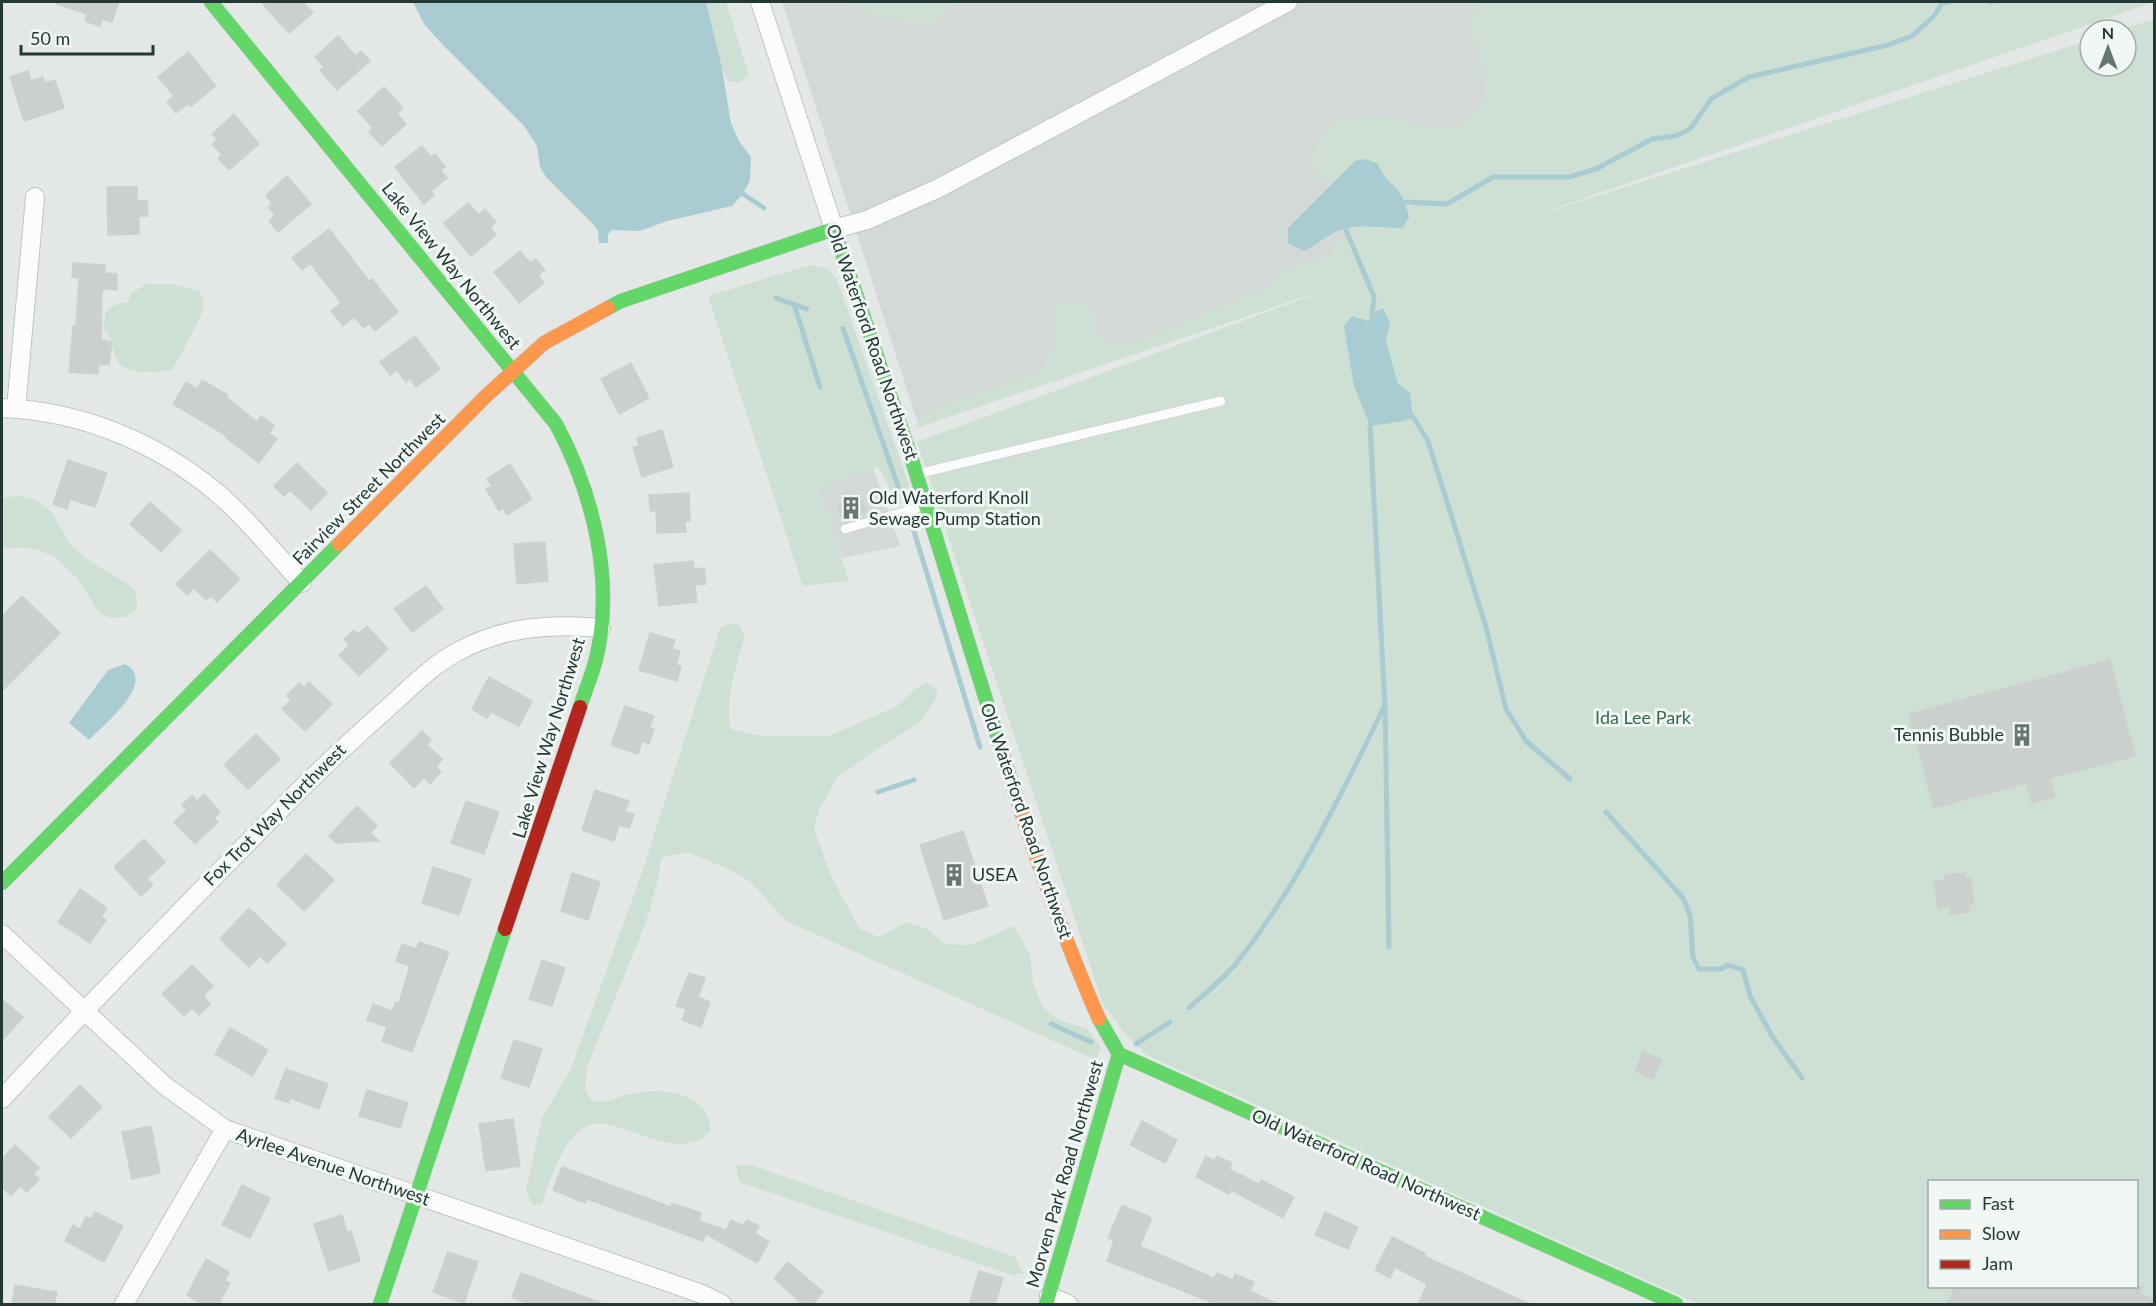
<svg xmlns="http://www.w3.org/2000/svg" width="2156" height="1306" font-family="Lato,sans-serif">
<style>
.built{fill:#d2d9d6}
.green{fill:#cee0d4;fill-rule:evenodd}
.water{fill:#a8ccd2}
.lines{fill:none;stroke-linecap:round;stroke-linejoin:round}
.stream{stroke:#a8ccd2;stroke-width:5}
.building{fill:#cbcfce;stroke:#ccd1cf;stroke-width:1.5}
.lane-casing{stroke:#c0c5c3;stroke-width:10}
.street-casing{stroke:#c0c5c3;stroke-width:20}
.fast-casing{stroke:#c0c6c3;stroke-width:15}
.slow-casing{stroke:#c0c6c3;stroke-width:15}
.jam-casing{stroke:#c0c6c3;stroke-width:15}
.lane{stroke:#fbfcfb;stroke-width:9}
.street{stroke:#fbfcfb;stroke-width:18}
.fast{stroke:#63d668;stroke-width:14}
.slow{stroke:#ff974d;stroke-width:14}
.jam{stroke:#b3261e;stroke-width:14}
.labels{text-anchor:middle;stroke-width:6;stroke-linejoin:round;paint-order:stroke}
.street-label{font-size:18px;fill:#233934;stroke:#f1f7f4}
.poi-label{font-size:18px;fill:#233934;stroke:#f1f7f4;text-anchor:start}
.park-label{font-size:18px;fill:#326c4a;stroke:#f1f7f4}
</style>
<rect width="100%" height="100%" fill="#e3e8e6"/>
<g class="built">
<polygon points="782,2 2154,2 919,427"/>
<polygon points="873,468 900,546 842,558 818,487"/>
</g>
<g class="green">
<polygon points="706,2 726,2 749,75 739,83 729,81 722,69"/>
<path d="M848 2H952L933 25C902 22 876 18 848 2Z"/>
<path d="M1487 2H2154L1502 226 2090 40V66H2126V30H2120L2154 19V1304H1699L1146 1055 1123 1031 1103 1004 917 442 1342 284 919 427 915 426 928 412 1036 373C1065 347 1049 335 1059 304L1081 302 1093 310 1097 331 1106 342 1123 344 1141 340 1271 286 1286 270 1329 256 1338 243 1361 226 1382 228 1399 189 1382 175 1377 164 1355 161 1333 183C1315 183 1309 167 1314 151 1317 142 1323 135 1330 129 1374 89 1437 154 1473 117 1478 111 1483 105 1484 97 1486 84 1483 64 1479 51 1475 40 1469 28 1470 16ZM1930 1182H2136V1286H1930Z"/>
<polygon points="810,265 829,269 837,280 909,485 906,497 899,506 878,467 818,487 849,581 803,586 708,296"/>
<path d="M147 284H173L199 291C203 297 205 302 203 309 200 321 179 357 172 370 153 372 120 377 114 353 111 342 112 337 103 328L106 312 114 305 128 302 131 293Z"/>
<path d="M16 496C56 499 53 524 74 548 85 560 102 569 116 577 120 580 128 583 132 587 137 593 137 601 137 609L126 617 111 618 99 613 77 578 55 557 36 549 2 547V498Z"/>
<path d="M730 623 739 625 745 636C737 665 724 698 731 729L761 736H829L897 706 918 687 928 683 938 691 934 702 918 724 881 746 837 778 819 810 814 828 831 876 860 929 879 937 906 922 927 929 945 944 971 945 1014 926 1030 955 1033 982 1043 1008 1059 1020 1088 1029 1101 1048 1096 1060 786 921 751 882 724 867 687 852 661 858 659 876 647 920 587 1067 585 1089 590 1099C608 1106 616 1096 634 1093 666 1088 708 1092 711 1131 670 1172 609 1099 577 1133 558 1152 551 1179 542 1204L533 1206 526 1191 542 1117 570 1071 642 872 720 629Z"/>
<polygon points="736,1165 751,1165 1015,1257 1023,1273 1012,1275 739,1182"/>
</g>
<g class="water">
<polygon points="413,2 706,2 722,68 731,123 739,141 751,157 750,180 743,194 732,206 667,221 640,231 612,230 608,234 608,243 599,243 598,231 593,224 546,177 540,167 537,146 524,126 441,43 424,24"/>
<path d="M1366 159 1378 164C1388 189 1403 183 1409 218L1402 228C1380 228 1351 222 1332 234 1322 239 1314 246 1304 251L1288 243V228L1355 161Z"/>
<polygon points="1383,308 1390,323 1386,341 1398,384 1410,393 1413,417 1405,421 1370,426 1354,386 1344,326 1352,316 1371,322 1371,314"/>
<path d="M125 664C158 681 105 724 89 740L69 723 108 670Z"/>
</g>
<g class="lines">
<g class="stream">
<polyline points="1990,2 1991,2"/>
<polyline points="743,194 764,208"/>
<polyline points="1406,202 1447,204 1493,177 1569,177 1596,169 1652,139 1675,136 1690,129 1712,98 1749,77 1888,45 1912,36 1934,16 1942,3 1949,2"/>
<polyline points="1346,230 1374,297 1371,323"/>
<polyline points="776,298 807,309"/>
<polyline points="794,304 820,387"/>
<polyline points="843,328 900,492"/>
<polyline points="1413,417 1428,441 1486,627 1506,709 1526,741 1570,779"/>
<polyline points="1370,426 1385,706 1389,947"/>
<polyline points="913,528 980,747"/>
<polyline points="878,792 914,780"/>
<polyline points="1606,812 1683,898 1690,915 1693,957 1699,969 1721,969 1728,965 1743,970 1750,996 1772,1036 1802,1078"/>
<path d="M1189 1008C1205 993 1225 978 1238 961 1299 884 1341 794 1384 707"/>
<polyline points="1051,1024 1091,1042"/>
<polyline points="1136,1044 1170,1022"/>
</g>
</g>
<g class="building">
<polygon points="58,2 119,2 112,22 102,19 100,26 85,21 87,14 57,4"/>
<polygon points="261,2 303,2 313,13 289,33"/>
<polygon points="338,36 355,56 361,51 370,61 337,90 320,70 324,67 315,57"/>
<polygon points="188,52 216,86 190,107 188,104 176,113 167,102 174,96 158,77"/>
<polygon points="28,71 31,81 43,77 45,83 55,80 64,108 24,121 10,77"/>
<polygon points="384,87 403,108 397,114 406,124 382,146 369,132 373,128 358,111"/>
<polygon points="234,114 259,144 229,170 218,158 222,155 212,144 217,139 212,134"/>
<polygon points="422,146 431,157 435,154 445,167 440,170 447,178 431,191 434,195 424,204 395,167"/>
<polygon points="287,176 311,204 278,232 269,221 275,215 268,207 272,203 266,195"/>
<polygon points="107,187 137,187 137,201 147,201 148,216 139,216 139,234 108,235"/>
<polygon points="468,203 479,215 485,209 496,222 490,227 496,235 471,256 444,223"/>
<polygon points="329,229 369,281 372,279 398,312 375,331 369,324 364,328 354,317 343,326 331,311 341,303 310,263 302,270 292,258"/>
<polygon points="520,251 530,263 536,259 545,270 538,275 544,283 519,303 494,272"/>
<polygon points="73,263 105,265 105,273 117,274 117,290 102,289 101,340 112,342 109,365 99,364 98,374 69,372 73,326 76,326 79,278 72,277"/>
<polygon points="415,336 440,369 416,387 410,378 406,382 397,370 390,375 380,362"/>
<polygon points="631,363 649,398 619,414 601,379"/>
<polygon points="202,380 228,395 227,398 257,422 261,416 274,426 269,433 277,439 259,463 225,437 227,436 173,404 186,382 197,389"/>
<polygon points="662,430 673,467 642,477 633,447 639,446 637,438"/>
<polygon points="68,460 107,473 95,507 70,499 67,509 53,504"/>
<polygon points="297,463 327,493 311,510 290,490 284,496 274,486"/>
<polygon points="510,464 532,499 507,515 503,508 499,511 486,489 492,486 487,479"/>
<polygon points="689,493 690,521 685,521 686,532 657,533 656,511 650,511 649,495"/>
<polygon points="861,497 865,512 842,519 838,504"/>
<polygon points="150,502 181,530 161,552 130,524"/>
<polygon points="545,542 548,581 517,584 514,544"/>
<polygon points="210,550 240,579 217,602 211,596 206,600 194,588 187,595 176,584"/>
<polygon points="693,561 694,569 704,568 706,584 695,585 697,602 659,606 654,565"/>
<polygon points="426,586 443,609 412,632 394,609"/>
<polygon points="22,596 60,633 2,691 2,616"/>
<polygon points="367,626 388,649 359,676 339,655 350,645 344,639 354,630 358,634"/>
<polygon points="650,633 675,640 672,649 680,651 676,665 681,666 677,681 639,670"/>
<polygon points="2110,660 2135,756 2050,778 2055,797 2032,803 2026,783 1934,808 1909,714"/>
<polygon points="489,677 532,701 519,726 491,712 487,718 472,709"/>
<polygon points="309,682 332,704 305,731 282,709 291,700 287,695 299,683 304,688"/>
<polygon points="625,706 654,716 649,728 654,729 649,744 642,741 638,754 611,745"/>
<polygon points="422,731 431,740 427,745 442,759 436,767 441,771 430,784 424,777 414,788 390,763"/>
<polygon points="256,734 280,759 248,789 224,765"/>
<polygon points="595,790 629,801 625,812 634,814 629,828 619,825 614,841 582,830"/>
<polygon points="204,794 220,812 214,818 218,822 195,844 174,822 187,810 182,805 192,795 197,801"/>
<polygon points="466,801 499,812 484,854 451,843"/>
<polygon points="357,806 377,826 370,833 379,841 336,843 329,836"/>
<polygon points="963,831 988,906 944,920 920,845"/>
<polygon points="144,839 165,862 147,879 153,885 141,896 114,867"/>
<polygon points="306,854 334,880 304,911 277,885"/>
<polygon points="433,867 471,879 459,915 422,903"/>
<polygon points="572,873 600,882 588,920 561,911"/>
<polygon points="1964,873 1965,878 1970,878 1974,904 1968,905 1969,912 1950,914 1949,906 1938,908 1934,882 1945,880 1945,875"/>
<polygon points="80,889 107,908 101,917 106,920 90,943 58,922"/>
<polygon points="249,908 286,944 267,963 260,956 249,967 220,939"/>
<polygon points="419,942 449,952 412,1052 382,1041 387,1027 367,1020 373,1004 392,1011 396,1002 399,1003 410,966 396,961 402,944 416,949"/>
<polygon points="542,960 565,968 552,1006 529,999"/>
<polygon points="192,965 213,986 203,996 210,1004 199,1015 192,1008 184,1016 162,994"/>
<polygon points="689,973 705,978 698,997 710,1002 701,1027 682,1020 686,1009 676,1006"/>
<polygon points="2,999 23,1017 2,1041"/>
<polygon points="230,1028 268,1050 252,1076 215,1054"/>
<polygon points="514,1040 542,1049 529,1087 501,1078"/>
<polygon points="1643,1052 1662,1060 1653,1079 1635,1071"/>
<polygon points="286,1069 328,1084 319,1109 290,1098 289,1103 275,1098"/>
<polygon points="80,1085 102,1107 71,1138 49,1117"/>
<polygon points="367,1090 408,1103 400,1128 359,1116"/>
<polygon points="513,1119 520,1166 486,1171 479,1124"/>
<polygon points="1142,1121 1177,1140 1165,1163 1130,1145"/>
<polygon points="151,1126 160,1173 132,1179 122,1132"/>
<polygon points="15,1145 39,1168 33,1174 39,1179 27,1192 20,1186 11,1196 2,1187 2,1159"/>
<polygon points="1206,1156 1214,1161 1217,1156 1232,1163 1229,1169 1259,1184 1261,1180 1294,1197 1283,1218 1231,1190 1229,1194 1196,1177"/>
<polygon points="562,1167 671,1207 672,1203 701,1213 699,1221 726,1230 731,1220 743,1226 747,1220 759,1226 755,1233 769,1242 757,1263 706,1234 703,1241 587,1199 585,1203 553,1190"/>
<polygon points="242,1185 270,1198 250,1238 222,1225"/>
<polygon points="1122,1205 1152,1218 1140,1246 1214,1278 1217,1273 1233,1280 1235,1274 1254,1282 1250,1291 1280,1305 1218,1305 1107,1261 1114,1240 1108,1238"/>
<polygon points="95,1212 123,1226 104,1262 65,1241 73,1225 80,1229 86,1217 91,1219"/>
<polygon points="1325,1212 1358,1227 1348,1249 1315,1235"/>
<polygon points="342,1215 347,1232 351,1231 360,1261 329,1271 314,1224"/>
<polygon points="1392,1237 1426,1254 1424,1256 1532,1305 1418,1305 1427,1284 1395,1267 1390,1278 1375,1270"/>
<polygon points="448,1252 478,1262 464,1303 433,1292"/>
<polygon points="206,1259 229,1272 225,1281 230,1283 218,1305 203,1305 187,1295"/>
<polygon points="788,1262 823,1292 812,1305 803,1305 774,1278"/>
<polygon points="979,1271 1003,1278 995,1305 969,1305"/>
<polygon points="521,1273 601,1303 601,1305 531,1305 512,1297"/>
<polygon points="15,1285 57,1292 54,1305 12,1305"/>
<polygon points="1955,1287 2143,1287 2139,1293 2154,1300 2154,1305 1946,1305"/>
</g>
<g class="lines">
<g class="lane-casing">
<g id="lane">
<polyline points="917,474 1221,401"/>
<polyline points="845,529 924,506"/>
</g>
</g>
<g class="street-casing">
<g id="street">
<polyline points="760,2 834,229 867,220 939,188 1288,2"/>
<path d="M2 408C81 411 156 442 216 492 247 518 274 553 302 583"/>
<polyline points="16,409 35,197"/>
<polyline points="2,934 164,1085 225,1129 702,1294 722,1304"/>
<path d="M2 1099C90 1003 181 911 272 818 310 779 349 742 390 706 411 687 431 666 457 652 502 627 550 623 601 628"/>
<polyline points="1049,1296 1068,1304"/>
<polyline points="124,1304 225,1129"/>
</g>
</g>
<g class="fast-casing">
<g id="fast">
<path d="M211 2 556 424C593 493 615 581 596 659 592 675 585 691 580 707"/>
<polyline points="608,308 621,301 834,229 911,457 1003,755"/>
<polyline points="2,883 339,544"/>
<polyline points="1099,1019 1119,1054 1676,1304"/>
<polyline points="380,1304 505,929"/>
<polyline points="1046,1304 1119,1054"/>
</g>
</g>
<g class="slow-casing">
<g id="slow">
<polyline points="339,544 486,396 544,343 608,308"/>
<path d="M1003 755C1031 845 1061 933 1099 1019"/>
</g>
</g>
<g class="jam-casing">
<polyline id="jam" points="505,929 580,707"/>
</g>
<use href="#lane" class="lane"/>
<use href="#street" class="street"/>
<use href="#fast" class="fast"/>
<use href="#slow" class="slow"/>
<use href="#jam" class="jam"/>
</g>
<defs>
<g id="building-bare" transform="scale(1.8)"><path d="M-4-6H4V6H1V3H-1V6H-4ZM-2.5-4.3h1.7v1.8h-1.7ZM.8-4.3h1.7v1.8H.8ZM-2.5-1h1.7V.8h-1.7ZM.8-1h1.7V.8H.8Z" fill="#667672" stroke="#f1f7f4" stroke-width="2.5" paint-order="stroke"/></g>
</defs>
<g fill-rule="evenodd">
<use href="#building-bare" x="851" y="508"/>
<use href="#building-bare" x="2022" y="735"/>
<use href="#building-bare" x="954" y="875"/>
</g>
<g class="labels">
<g class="street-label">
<text transform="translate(451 266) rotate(51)" y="6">Lake View Way Northwest</text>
<text transform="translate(872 342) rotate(71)" y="6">Old Waterford Road Northwest</text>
<text transform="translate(369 489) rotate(-45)" y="6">Fairview Street Northwest</text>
<text transform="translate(549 738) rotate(-73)" y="6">Lake View Way Northwest</text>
<text transform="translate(275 815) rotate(-45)" y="6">Fox Trot Way Northwest</text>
<text transform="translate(1026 821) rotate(71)" y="6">Old Waterford Road Northwest</text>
<text transform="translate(1366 1165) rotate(24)" y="6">Old Waterford Road Northwest</text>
<text transform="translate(333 1167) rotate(19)" y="6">Ayrlee Avenue Northwest</text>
<text transform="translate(1065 1174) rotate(-74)" y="6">Morven Park Road Northwest</text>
</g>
<g class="poi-label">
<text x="869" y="504">Old Waterford Knoll<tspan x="869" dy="21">Sewage Pump Station</tspan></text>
<text x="2004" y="741" text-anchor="end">Tennis Bubble</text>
<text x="972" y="881">USEA</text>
</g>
<g class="park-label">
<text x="1643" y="724">Ida Lee Park</text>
</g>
</g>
<rect width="2156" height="1306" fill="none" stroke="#233934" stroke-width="6"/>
<rect x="1928" y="1180" width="210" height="108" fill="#f1f7f4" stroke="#9faba7" stroke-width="1.5"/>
<rect x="1940" y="1200" width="30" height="9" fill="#63d668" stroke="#9faba7" stroke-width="1.5"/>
<text x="1982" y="1210" font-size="18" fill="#233934">Fast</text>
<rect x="1940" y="1230" width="30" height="9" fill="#ff974d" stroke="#9faba7" stroke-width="1.5"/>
<text x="1982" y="1240" font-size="18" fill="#233934">Slow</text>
<rect x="1940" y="1260" width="30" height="9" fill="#b3261e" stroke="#9faba7" stroke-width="1.5"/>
<text x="1982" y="1270" font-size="18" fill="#233934">Jam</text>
<g transform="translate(2108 48)"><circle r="28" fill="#f1f7f4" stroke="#9faba7" stroke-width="1.5"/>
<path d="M0-4.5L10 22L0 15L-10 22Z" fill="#667672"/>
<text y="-9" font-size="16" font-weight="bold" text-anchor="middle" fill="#233934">N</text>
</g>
<path d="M21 45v9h132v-9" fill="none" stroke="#233934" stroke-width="3"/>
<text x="30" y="45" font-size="18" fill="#233934" stroke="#f1f7f4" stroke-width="4.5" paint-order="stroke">50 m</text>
</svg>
